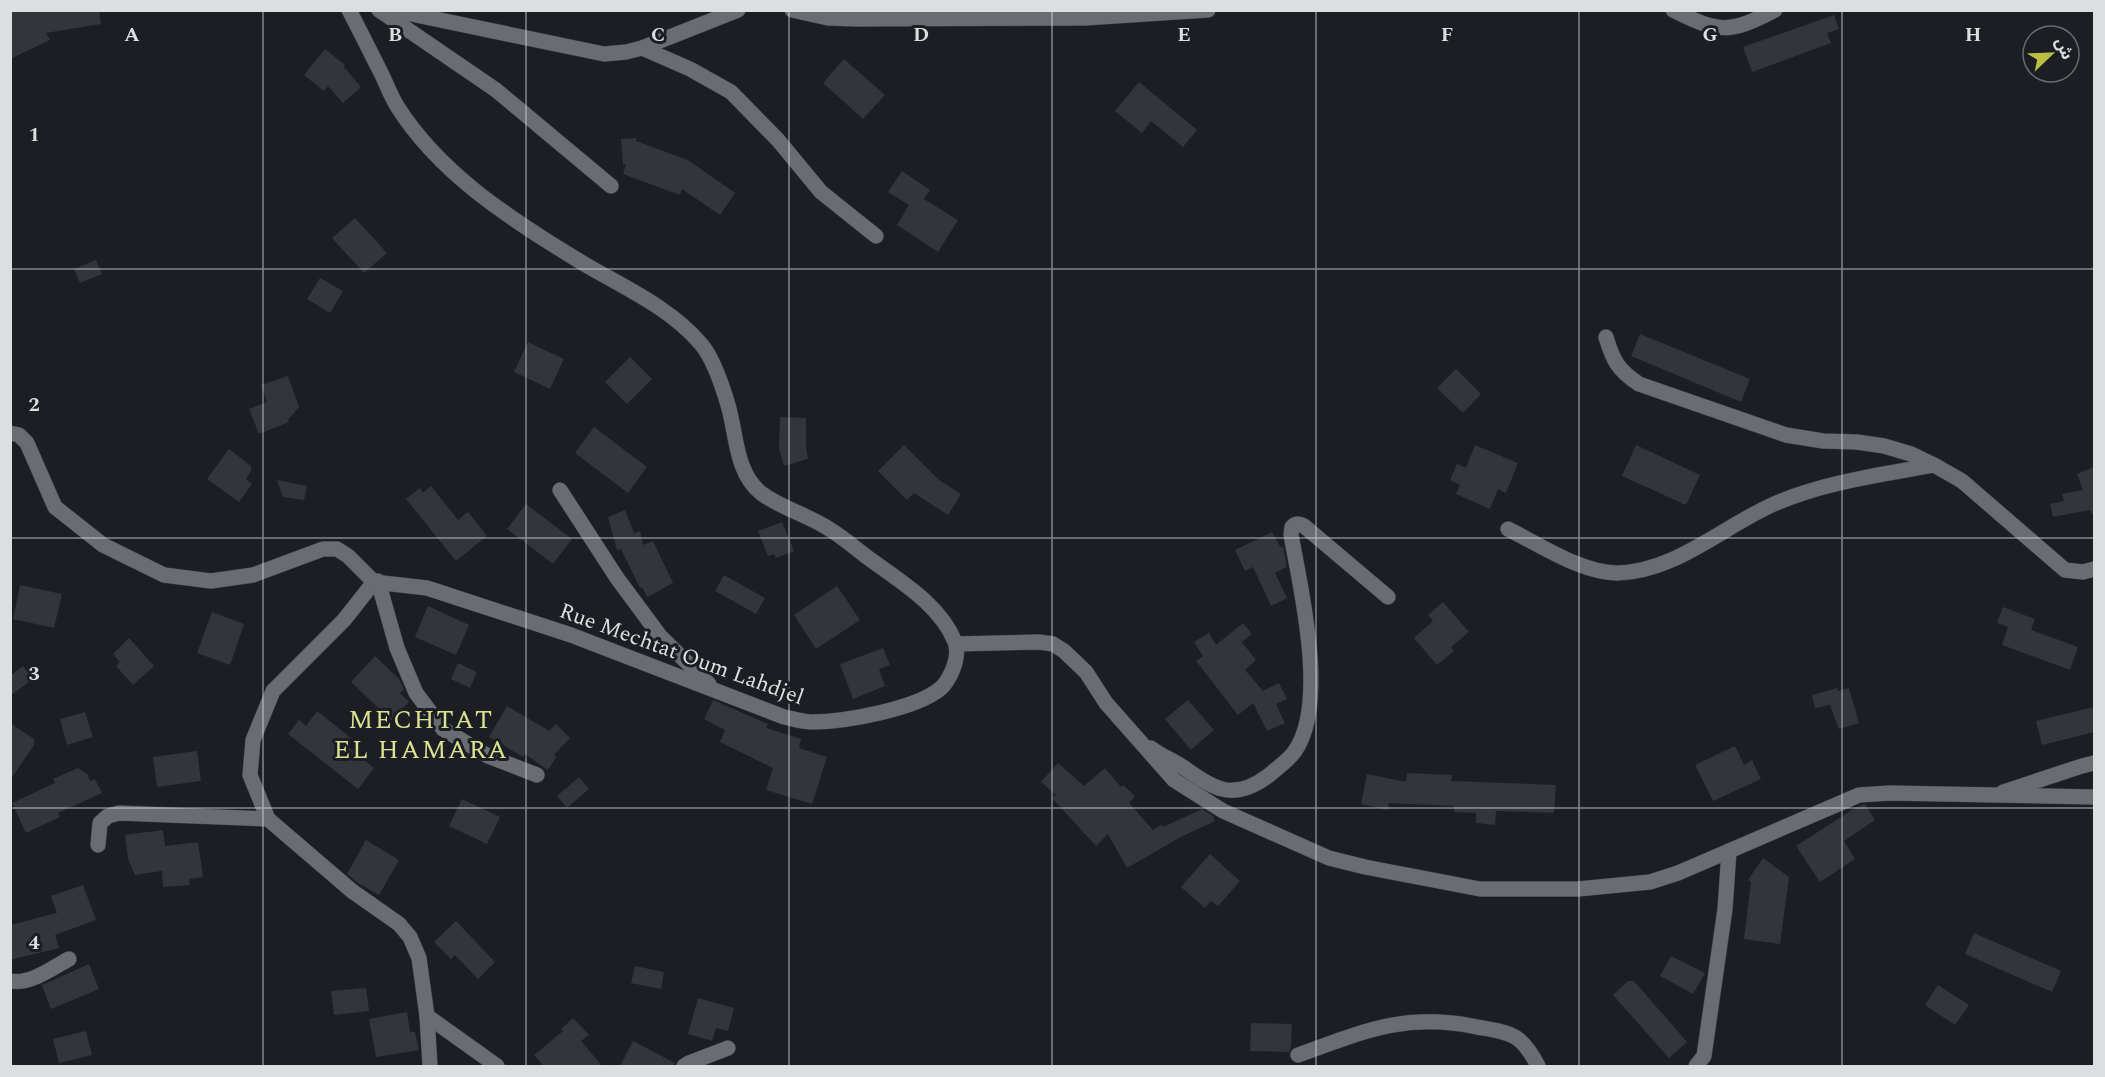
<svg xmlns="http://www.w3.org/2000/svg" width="2105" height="1077" font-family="Spectral,'Noto Sans Arabic',serif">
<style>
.building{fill:#32353a}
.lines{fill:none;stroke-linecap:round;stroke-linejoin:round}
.minor-casing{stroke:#3a3b3f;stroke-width:16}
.minor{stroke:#696d72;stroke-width:15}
.grid{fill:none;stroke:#dcdee1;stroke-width:1.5;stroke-opacity:0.55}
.labels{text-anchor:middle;stroke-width:6;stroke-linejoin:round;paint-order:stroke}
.street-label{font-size:22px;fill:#dcdee1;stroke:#1c1e23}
.quarter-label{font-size:26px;letter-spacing:1.5px;fill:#dce192;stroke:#1c1e23}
.grid-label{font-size:20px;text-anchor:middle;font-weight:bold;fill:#dcdee1;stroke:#1c1e23;stroke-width:6;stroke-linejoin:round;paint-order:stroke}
</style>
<rect width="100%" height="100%" fill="#1c1e23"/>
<g class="building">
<polygon points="10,10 99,10 101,24 46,33 50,40 10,59"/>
<polygon points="1834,15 1839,29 1827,33 1831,43 1752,72 1743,47"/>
<polygon points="325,49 345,65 344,67 361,87 343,103 328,86 324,91 304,75"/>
<polygon points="844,59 885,95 863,119 823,83"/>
<polygon points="1139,82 1197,130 1183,147 1151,121 1142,133 1115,111"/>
<polygon points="636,138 636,141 688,160 735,193 720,215 682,189 680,195 623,174 626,165 623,164 621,139"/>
<polygon points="902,171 930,190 924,199 958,220 938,252 897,225 909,205 888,192"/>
<polygon points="355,218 387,253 364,273 332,238"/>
<polygon points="96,260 102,274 80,283 74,269"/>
<polygon points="320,278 343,291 330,313 307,299"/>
<polygon points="1640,334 1750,379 1741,402 1631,356"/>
<polygon points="528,342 564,359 550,389 514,372"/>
<polygon points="630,357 652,379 627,404 605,382"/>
<polygon points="1456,369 1481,394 1463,413 1437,388"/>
<polygon points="288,376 299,407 288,420 289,422 259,434 249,409 267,402 261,385"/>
<polygon points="780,417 806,418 806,448 808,459 784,466 779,448"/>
<polygon points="594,427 647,467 628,493 575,453"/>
<polygon points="904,445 939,480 961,494 948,515 914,493 907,500 878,471"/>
<polygon points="1475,445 1518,463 1506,493 1498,489 1490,509 1456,494 1460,485 1450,480 1457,464 1466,468"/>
<polygon points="1636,445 1700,475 1686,505 1622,476"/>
<polygon points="229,449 251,466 251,471 246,479 252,484 239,502 207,479"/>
<polygon points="2094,467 2094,517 2090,510 2053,517 2050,504 2064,501 2062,494 2083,490 2077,474"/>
<polygon points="277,480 307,486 304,500 283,497"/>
<polygon points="431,486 458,520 468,512 487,536 456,561 406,499 420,488 423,493"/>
<polygon points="526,504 572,539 553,564 507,529"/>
<polygon points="625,510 634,533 640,531 643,545 653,541 673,583 647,597 642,587 640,588 621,549 617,550 608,517"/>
<polygon points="782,522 794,551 776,558 774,554 768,556 758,531"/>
<polygon points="1272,532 1281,548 1283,546 1287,567 1275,573 1287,598 1271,606 1253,567 1245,571 1235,550"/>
<polygon points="724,575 765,598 756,614 715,591"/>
<polygon points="20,585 62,594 54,628 13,619"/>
<polygon points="837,586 860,620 816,649 794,615"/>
<polygon points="1443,602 1469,632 1451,647 1454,651 1437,665 1414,638 1433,621 1428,615"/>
<polygon points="428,606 469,625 456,655 415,637"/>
<polygon points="2003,607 2035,619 2031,630 2078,647 2070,670 2002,645 2008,627 1997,623"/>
<polygon points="212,612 244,624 230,665 197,653"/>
<polygon points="1243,623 1252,634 1242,642 1256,660 1245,670 1263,691 1279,683 1287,699 1276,704 1285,723 1267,731 1253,703 1238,715 1196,661 1203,656 1194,642 1209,633 1216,645"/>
<polygon points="129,638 154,666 133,685 116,666 120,662 113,654"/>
<polygon points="883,648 890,665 879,669 885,686 853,699 840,664"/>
<polygon points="375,656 399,679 404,689 400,693 409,702 391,720 351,682"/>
<polygon points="458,663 477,672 470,688 451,679"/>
<polygon points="23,666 33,679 10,696 10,676"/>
<polygon points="1837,688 1838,691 1849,688 1859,723 1839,729 1830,705 1815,708 1812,695"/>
<polygon points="713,700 768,724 766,728 801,739 799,748 827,757 812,804 766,790 773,768 720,742 725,730 704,719"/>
<polygon points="1188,700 1214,730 1191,750 1165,719"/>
<polygon points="507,706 549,731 556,724 570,738 554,755 556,757 548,770 525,754 523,757 489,737"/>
<polygon points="2094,707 2094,732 2042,745 2036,721"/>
<polygon points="317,711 351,738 346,745 374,768 358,789 288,734 299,720 306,726"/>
<polygon points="85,712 93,737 67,745 60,719"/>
<polygon points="10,723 34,739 34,745 10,780"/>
<polygon points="1735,746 1744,765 1752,760 1761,779 1713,801 1695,765"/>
<polygon points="197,751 201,781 157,787 153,757"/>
<polygon points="1058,763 1084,786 1105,768 1121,787 1123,785 1135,796 1129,803 1153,830 1161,825 1163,827 1202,809 1213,816 1215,821 1181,837 1127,868 1108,834 1096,846 1052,798 1056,795 1041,782"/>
<polygon points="78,768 87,774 90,781 95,779 102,793 58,813 60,817 26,833 12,803 55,783 53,779"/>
<polygon points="1407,773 1452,775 1451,781 1556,785 1554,813 1496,811 1495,825 1476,823 1476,813 1454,812 1454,806 1389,803 1388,810 1361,804 1367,774 1406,782"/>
<polygon points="579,777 589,789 567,808 557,796"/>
<polygon points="462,799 500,817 487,844 449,826"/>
<polygon points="1865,804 1875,820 1844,841 1855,859 1820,882 1796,846 1855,808"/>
<polygon points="163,830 165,846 198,842 203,877 189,879 190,885 163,887 162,871 135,875 128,859 125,835"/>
<polygon points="366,840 399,860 379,895 358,883 347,874"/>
<polygon points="1210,854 1240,881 1218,906 1211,901 1205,908 1181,887"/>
<polygon points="1763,858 1789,877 1780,944 1744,939 1751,882 1748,880"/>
<polygon points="83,885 96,920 55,935 59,948 10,960 10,925 57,913 51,896"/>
<polygon points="456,921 495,962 478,979 455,955 451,959 434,942"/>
<polygon points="1974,933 2061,971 2052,992 1965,954"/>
<polygon points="1671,956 1705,973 1693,994 1660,976"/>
<polygon points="89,964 99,989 51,1009 42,985"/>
<polygon points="635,966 664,972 661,989 631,983"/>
<polygon points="1628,981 1634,981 1687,1042 1669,1058 1613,995"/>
<polygon points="1938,985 1969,1005 1955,1025 1925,1005"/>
<polygon points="366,988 369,1011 334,1015 331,991"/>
<polygon points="698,998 734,1008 728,1031 716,1028 712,1041 688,1034"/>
<polygon points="407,1012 410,1032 415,1032 419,1050 376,1057 369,1019"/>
<polygon points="573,1018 589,1035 581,1041 602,1066 544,1066 534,1055 563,1031 561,1029"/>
<polygon points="1251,1023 1292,1024 1291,1048 1289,1052 1250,1051"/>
<polygon points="86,1031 92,1055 59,1063 53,1039"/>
<polygon points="633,1041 675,1063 674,1066 620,1066"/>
</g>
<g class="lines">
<g class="minor-casing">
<g id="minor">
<path d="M349 10C360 31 370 51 380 71 386 82 390 95 397 106 439 173 509 218 576 259 618 285 668 305 701 344 713 358 723 388 728 405 737 435 735 472 761 493 781 508 805 514 826 527 840 535 854 547 867 557 898 580 940 604 955 642 958 650 956 661 953 669 950 676 947 683 941 688 917 709 844 722 812 722 803 722 794 719 784 717L571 635 427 588 374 582 344 620 273 691 253 740 250 775 268 819 352 891 399 924 410 937 419 958 427 1016 430 1066"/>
<polyline points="379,10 496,90 611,186"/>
<polyline points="392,10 604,54 626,52 642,48 738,10"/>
<polyline points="792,10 828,18 856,19 1085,18 1208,10"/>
<path d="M1673 10C1719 33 1729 34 1775 10"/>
<polyline points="642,48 690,69 731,92 778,140 821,192 876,236"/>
<path d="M1606 337C1613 361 1618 370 1639 384L1786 435 1823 441 1857 442 1884 446 1911 454 1934 465"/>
<polyline points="10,433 19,435 27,443 55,507 103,545 164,575 211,581 253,575 323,549 337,549 348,556 374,582"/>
<polyline points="560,490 617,578 660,636 709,684"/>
<path d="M1508 529C1540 545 1582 573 1617 573 1675 572 1724 526 1774 504 1825 482 1880 475 1934 465L1962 481 2065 570 2083 572 2094 569"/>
<polyline points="378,581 397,648 416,693 443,729 488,756 537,775"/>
<polyline points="956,644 1039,642 1053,644 1064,651 1086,672 1106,703 1174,780 1223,811 1329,858 1365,867 1480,889 1578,889 1650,882 1678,873 1859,795 1890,793 2094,797"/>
<path d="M1151 748C1161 756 1173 760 1183 767 1214 789 1233 802 1268 776 1277 768 1288 761 1295 751 1328 703 1301 590 1291 535L1292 527C1296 523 1299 523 1304 526L1388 597"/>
<polyline points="2003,792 2082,766 2094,763"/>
<polyline points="98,845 100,823 108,816 119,813 268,819"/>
<path d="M10 981C30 985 52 968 69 959"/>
<polyline points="427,1016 497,1066"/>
<path d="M1298 1055C1364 1031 1406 1012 1477 1027 1511 1033 1521 1033 1538 1066"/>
<polyline points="684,1066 689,1063 728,1048"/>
<polyline points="1696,1066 1704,1056 1725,909 1729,851"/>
</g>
</g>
<use href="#minor" class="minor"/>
</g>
<path class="grid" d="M263 10V1066M526 10V1066M789 10V1066M1052 10V1066M1316 10V1066M1579 10V1066M1842 10V1066M10 269H2094M10 538H2094M10 808H2094"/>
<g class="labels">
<g class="street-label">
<text transform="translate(682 653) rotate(20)" y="8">Rue Mechtat Oum Lahdjel</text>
</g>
<g class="quarter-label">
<text x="421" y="728">MECHTAT<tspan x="421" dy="30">EL HAMARA</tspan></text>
</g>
</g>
<g class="grid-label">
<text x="132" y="41">A</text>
<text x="395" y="41">B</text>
<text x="658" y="41">C</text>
<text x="921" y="41">D</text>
<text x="1184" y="41">E</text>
<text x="1447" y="41">F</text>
<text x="1710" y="41">G</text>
<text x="1973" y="41">H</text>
<text x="34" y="141">1</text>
<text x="34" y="411">2</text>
<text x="34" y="680">3</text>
<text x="34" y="949">4</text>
</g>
<rect width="2105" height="1077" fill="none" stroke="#dcdee1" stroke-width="24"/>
<g transform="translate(2051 54) rotate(67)"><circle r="28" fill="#1c1e23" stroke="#696b6f" stroke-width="1.5"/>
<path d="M0-4.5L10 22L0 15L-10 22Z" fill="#bbc044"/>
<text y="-9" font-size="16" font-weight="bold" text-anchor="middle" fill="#dcdee1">ش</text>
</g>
</svg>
